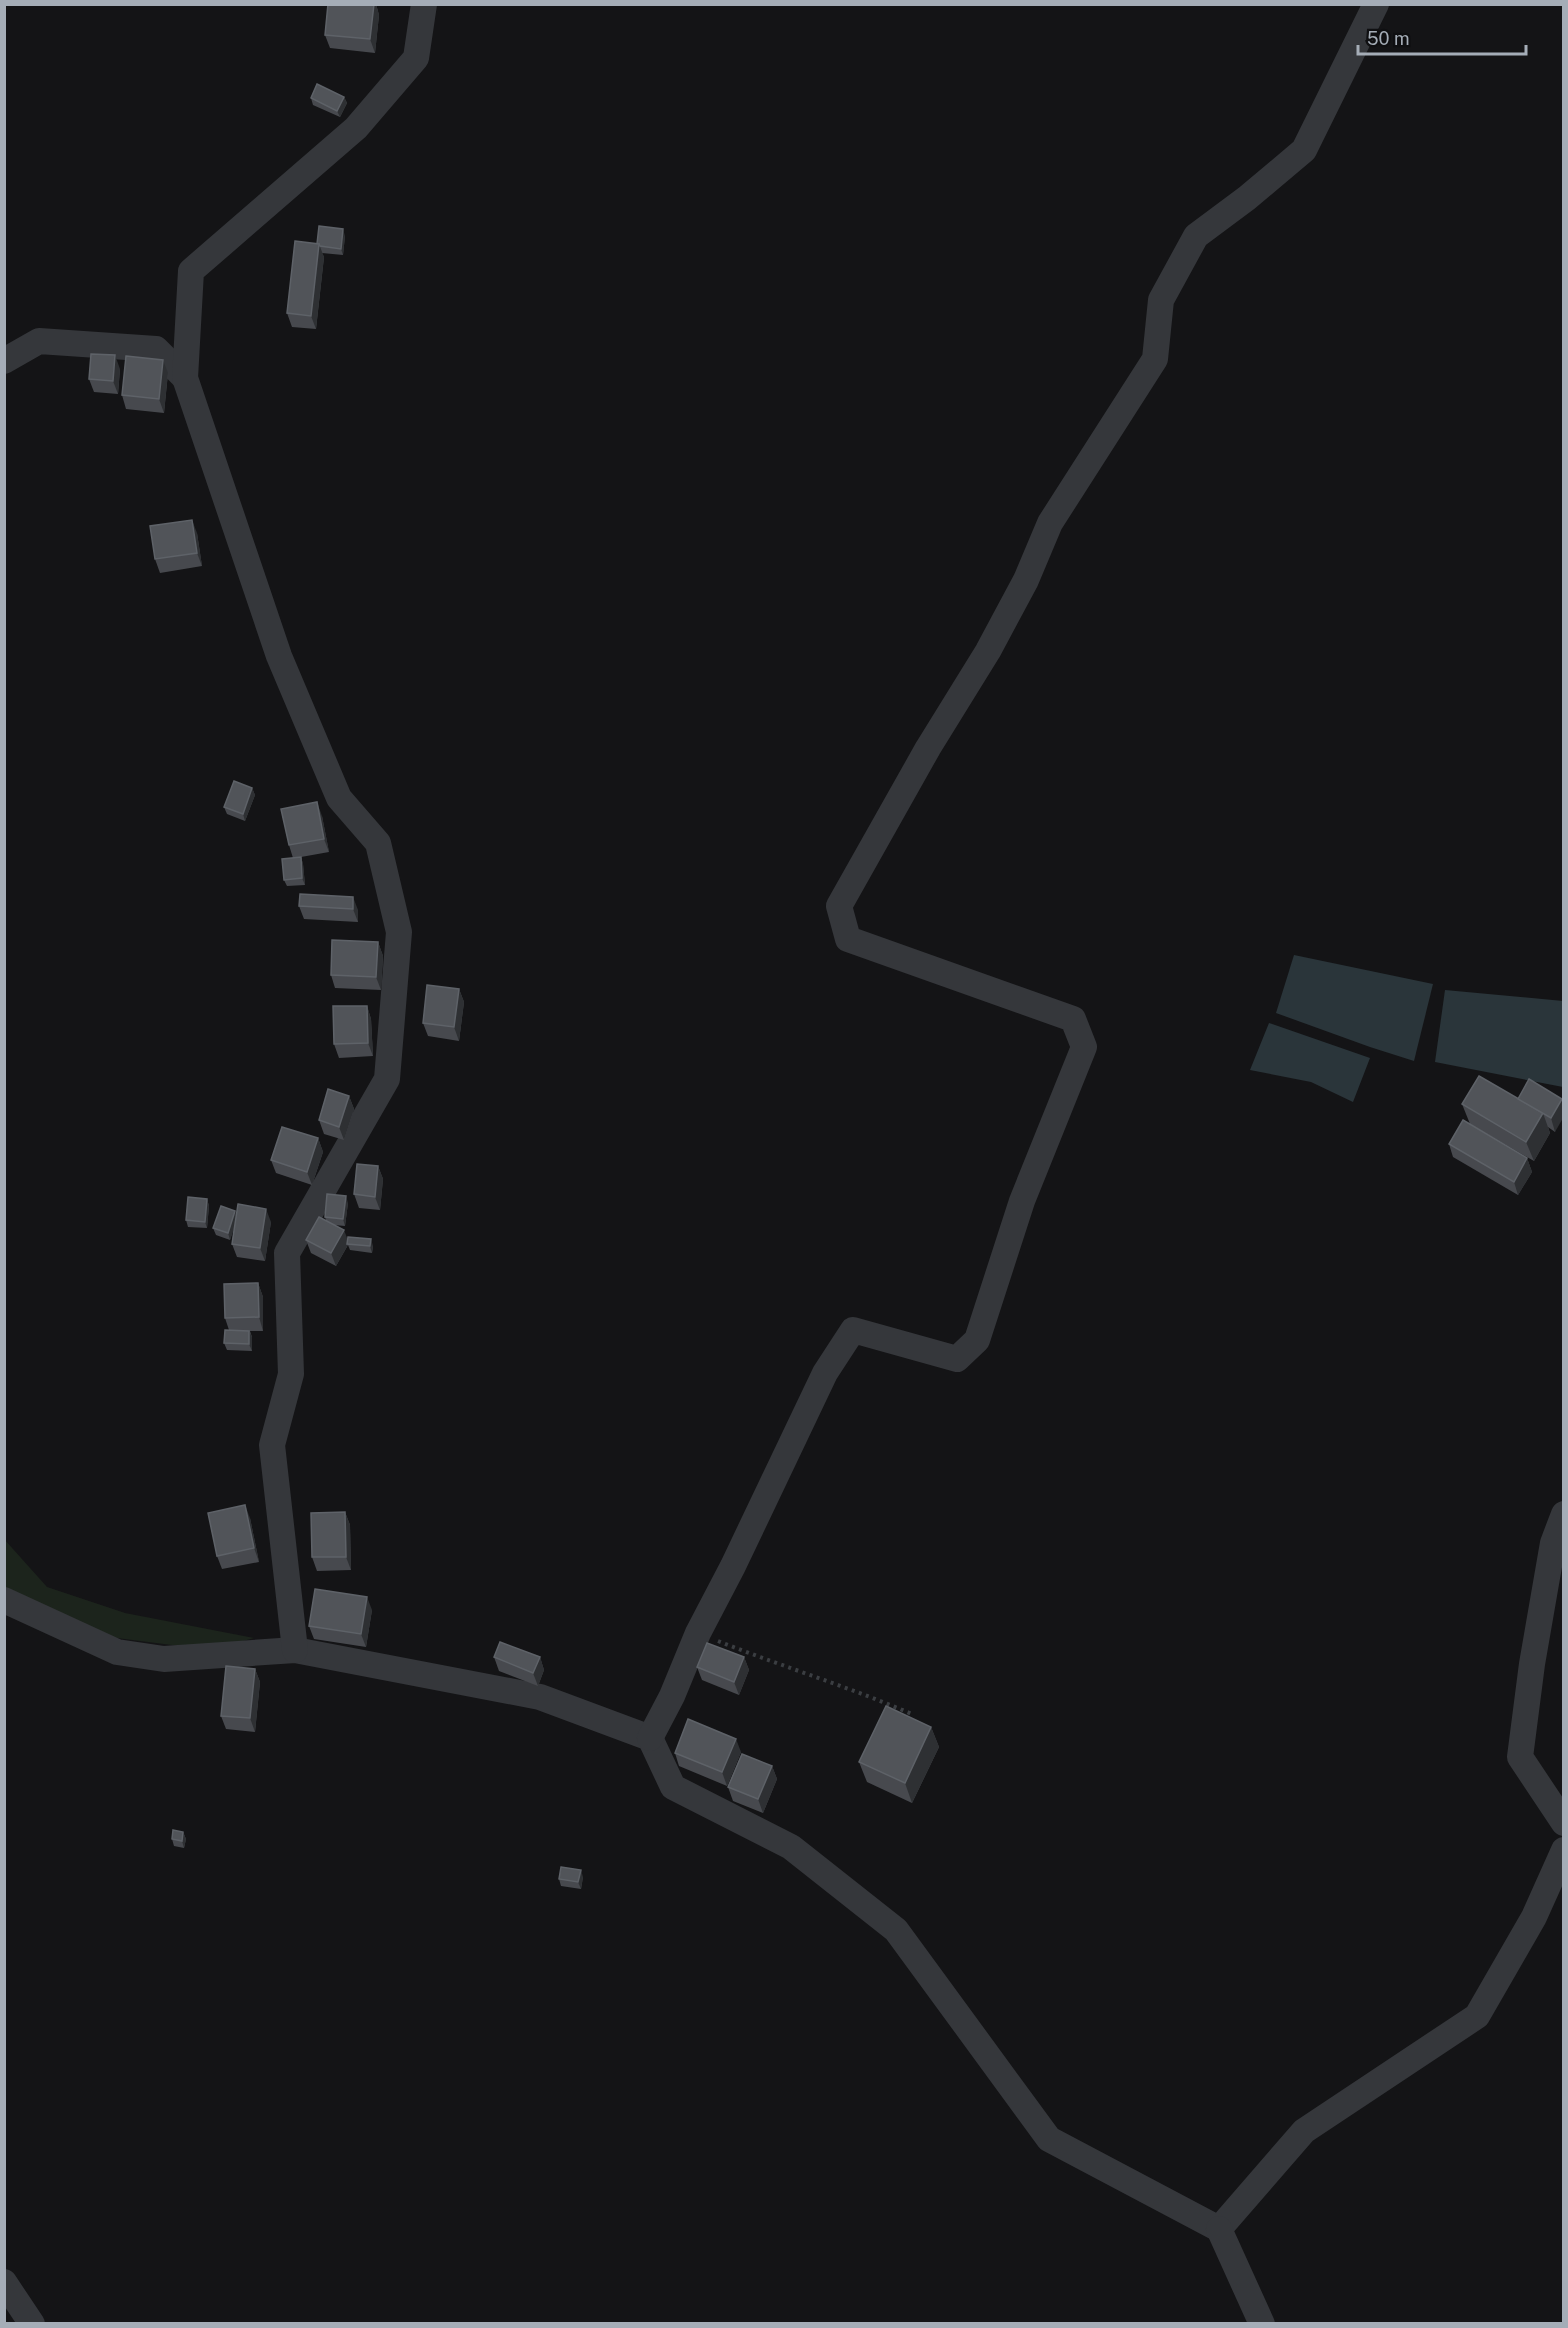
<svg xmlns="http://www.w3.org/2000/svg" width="1568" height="2328" font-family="'Public Sans',sans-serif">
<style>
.green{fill:#1c241c}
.water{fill:#2a353a}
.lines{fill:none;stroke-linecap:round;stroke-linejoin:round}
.path{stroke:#3b3e42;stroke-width:4;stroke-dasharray:3 4.5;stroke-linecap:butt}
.street{stroke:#35373b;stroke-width:26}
.wall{fill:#47494e}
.shaded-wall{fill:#2e3033}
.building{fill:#515459;stroke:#5e6268;stroke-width:1.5}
</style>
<rect width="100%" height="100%" fill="#141416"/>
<polygon class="green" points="4,1539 47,1587 125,1613 254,1638 211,1650 109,1637 5,1588"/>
<g class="water">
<polygon points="1294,955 1433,984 1414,1061 1370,1047 1276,1013"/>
<polygon points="1445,990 1563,1001 1563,1087 1435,1062"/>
<polygon points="1269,1023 1370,1058 1353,1102 1311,1082 1250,1070"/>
</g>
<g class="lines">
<path class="path" d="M718 1641C783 1667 850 1687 914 1715"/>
<g class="street">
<polyline points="4,361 39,341 156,349 185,378"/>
<polyline points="1564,1514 1553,1543 1532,1664 1520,1757 1564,1823"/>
<polyline points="4,1600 117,1652 164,1659 295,1650 540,1697 650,1738 673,1787 791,1847 896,1930 1049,2139 1219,2229 1304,2131 1477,2016 1534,1917 1564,1850"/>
<polyline points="295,1650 272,1445 291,1374 287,1253 387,1079 399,932 378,843 339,798 279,656 185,378 191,271 356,128 416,58 424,4"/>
<polyline points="650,1738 672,1696 698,1633 733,1566 825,1373 853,1330 957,1359 977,1340 1022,1201 1084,1047 1073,1019 848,939 839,906 928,748 988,651 1026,580 1050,523 1155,359 1161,300 1196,236 1247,198 1304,150 1376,4"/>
<polyline points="1219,2229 1262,2324"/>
<polyline points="4,2282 32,2324"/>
</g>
</g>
<g class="wall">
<polygon points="328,4 376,4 379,15 375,53 330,48 325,35"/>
<polygon points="344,97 347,103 340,117 313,105 311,98"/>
<polygon points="345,236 343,255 322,253 324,257 316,329 292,327 287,313 317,244"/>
<polygon points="120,369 118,394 94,392 89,379"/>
<polygon points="168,373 164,413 126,409 122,395"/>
<polygon points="197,533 202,566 160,573 155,559"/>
<polygon points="252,788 255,795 245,821 227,814 224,807"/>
<polygon points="322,816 329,852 301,857 303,864 305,885 287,886 284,880 293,858 289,845"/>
<polygon points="300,894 358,910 358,922 304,919 299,906"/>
<polygon points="378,942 383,956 381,990 335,988 331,975"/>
<polygon points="459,989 464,1002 459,1041 428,1036 423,1023"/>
<polygon points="367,1006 371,1019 373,1056 339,1058 334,1044"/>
<polygon points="349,1096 354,1109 344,1140 324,1134 319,1120"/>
<polygon points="1518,1099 1562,1099 1555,1132 1548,1127 1550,1133 1534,1161 1470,1124 1462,1104"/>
<polygon points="318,1138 323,1152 312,1185 276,1173 271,1160"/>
<polygon points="1449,1144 1527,1158 1532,1172 1518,1195 1453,1157"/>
<polygon points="378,1166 383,1179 380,1210 359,1208 354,1194"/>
<polygon points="207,1199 209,1206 207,1228 188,1227 186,1220"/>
<polygon points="348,1203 345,1226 334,1225 348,1240 373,1246 372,1253 350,1250 348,1245 336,1266 311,1253 306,1240 326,1220 325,1217"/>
<polygon points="236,1214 271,1222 265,1261 237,1257 232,1244 234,1227 230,1240 216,1235 213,1228"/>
<polygon points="258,1283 263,1297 263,1331 250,1331 252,1337 252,1351 227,1350 224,1343 229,1330 225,1318"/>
<polygon points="345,1512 350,1525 351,1570 317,1571 312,1557"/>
<polygon points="250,1518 259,1562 222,1569 217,1556"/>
<polygon points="372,1610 366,1647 314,1639 309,1626"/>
<polygon points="494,1657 540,1657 544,1670 538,1686 499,1671"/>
<polygon points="744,1657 749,1670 739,1695 702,1680 697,1667"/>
<polygon points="255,1669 260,1682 255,1732 226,1729 221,1716"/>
<polygon points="931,1727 939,1747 912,1803 867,1782 859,1762"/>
<polygon points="741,1752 727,1786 679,1766 675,1753"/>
<polygon points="772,1766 777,1779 763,1813 733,1801 728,1787"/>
<polygon points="183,1832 186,1839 184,1848 174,1846 172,1839"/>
<polygon points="583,1877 581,1889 561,1886 559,1879"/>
</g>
<g class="shaded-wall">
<polygon points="374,4 376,4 379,15 375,53 370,39"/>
<polygon points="344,97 347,103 340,117 337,111"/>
<polygon points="343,229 345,236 343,255 341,249"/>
<polygon points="319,244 324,257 316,329 311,316"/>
<polygon points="115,355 120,369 118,394 113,381"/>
<polygon points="163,360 168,373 164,413 159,399"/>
<polygon points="192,520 197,533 202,566 197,553"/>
<polygon points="252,788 255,795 245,821 243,814"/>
<polygon points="317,802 322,816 329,852 324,839"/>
<polygon points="301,857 303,864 305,885 302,878"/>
<polygon points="353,897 358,910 358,922 353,909"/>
<polygon points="378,942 383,956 381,990 376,977"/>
<polygon points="459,989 464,1002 459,1041 454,1027"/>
<polygon points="367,1006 371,1019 373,1056 368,1043"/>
<polygon points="349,1096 354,1109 344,1140 339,1127"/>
<polygon points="1562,1099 1563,1103 1563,1118 1555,1132 1551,1118"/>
<polygon points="1543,1113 1550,1133 1534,1161 1526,1142"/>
<polygon points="318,1138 323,1152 312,1185 307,1172"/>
<polygon points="1527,1158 1532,1172 1518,1195 1514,1182"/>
<polygon points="378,1166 383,1179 380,1210 375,1197"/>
<polygon points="346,1196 348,1203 345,1226 343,1219"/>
<polygon points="207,1199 209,1206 207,1228 205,1222"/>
<polygon points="266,1209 271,1222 265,1261 260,1248"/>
<polygon points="235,1211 238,1217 230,1240 228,1233"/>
<polygon points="344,1230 349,1243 336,1266 331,1253"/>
<polygon points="371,1239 373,1246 372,1253 370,1246"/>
<polygon points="258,1283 263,1297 263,1331 259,1317"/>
<polygon points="249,1331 252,1337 252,1351 249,1344"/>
<polygon points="245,1505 250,1518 259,1562 254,1548"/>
<polygon points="345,1512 350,1525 351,1570 346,1557"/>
<polygon points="367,1597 372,1610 366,1647 361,1634"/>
<polygon points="540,1657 544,1670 538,1686 533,1673"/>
<polygon points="744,1657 749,1670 739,1695 734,1682"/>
<polygon points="255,1669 260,1682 255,1732 250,1718"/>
<polygon points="931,1727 939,1747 912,1803 905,1783"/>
<polygon points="736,1739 741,1752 727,1786 722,1772"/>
<polygon points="772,1766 777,1779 763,1813 758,1799"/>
<polygon points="183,1832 186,1839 184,1848 182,1841"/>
<polygon points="581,1870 583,1877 581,1889 578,1882"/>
</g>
<g class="building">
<polygon points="328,4 374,4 370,39 325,35"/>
<polygon points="317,84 344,97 337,111 311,98"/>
<polygon points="319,226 343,229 341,249 320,246 319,244 317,244"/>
<polygon points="295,241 319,244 311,316 287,313"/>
<polygon points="91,354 115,355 113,381 89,379"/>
<polygon points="126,356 163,360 159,399 122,395"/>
<polygon points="192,520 197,553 155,559 150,526"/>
<polygon points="234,781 252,788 243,814 224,807"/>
<polygon points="317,802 324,839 289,845 281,809"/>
<polygon points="301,857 302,878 284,880 282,859"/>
<polygon points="300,894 353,897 353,909 299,906"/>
<polygon points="332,940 378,942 376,977 331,975"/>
<polygon points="427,985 459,989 454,1027 423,1023"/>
<polygon points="333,1006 367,1006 368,1043 334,1044"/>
<polygon points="1479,1076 1543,1113 1526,1142 1462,1104"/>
<polygon points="1529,1079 1562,1099 1551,1118 1518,1099"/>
<polygon points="328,1089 349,1096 339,1127 319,1120"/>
<polygon points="1463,1120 1527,1158 1514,1182 1449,1144"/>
<polygon points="282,1127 318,1138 307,1172 271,1160"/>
<polygon points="357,1164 378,1166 375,1197 354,1194"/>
<polygon points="327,1194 346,1196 343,1219 325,1217"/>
<polygon points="188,1197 207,1199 205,1222 186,1220"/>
<polygon points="238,1204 266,1209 260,1248 232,1244"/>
<polygon points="221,1206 235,1211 228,1233 213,1228"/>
<polygon points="319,1217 344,1230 331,1253 306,1240"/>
<polygon points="348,1237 371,1239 370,1246 347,1244"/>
<polygon points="258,1283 259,1317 225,1318 224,1284"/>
<polygon points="225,1330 249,1331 249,1344 224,1343"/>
<polygon points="245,1505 254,1548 217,1556 208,1513"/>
<polygon points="345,1512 346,1557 312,1557 311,1513"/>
<polygon points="315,1589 367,1597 361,1634 309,1626"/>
<polygon points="500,1642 540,1657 533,1673 494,1657"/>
<polygon points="707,1643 744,1657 734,1682 697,1667"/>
<polygon points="226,1666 255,1669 250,1718 221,1716"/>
<polygon points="886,1706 931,1727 905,1783 859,1762"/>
<polygon points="688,1719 736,1739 722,1772 675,1753"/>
<polygon points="742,1754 772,1766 758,1799 728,1787"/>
<polygon points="173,1830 183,1832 182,1841 172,1839"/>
<polygon points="561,1867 581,1870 578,1882 559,1879"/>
</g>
<rect width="1568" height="2328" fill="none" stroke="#a5adb7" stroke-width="12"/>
<path d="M1358 45v9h168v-9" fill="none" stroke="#a5adb7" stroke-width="3"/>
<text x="1367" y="45" font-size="18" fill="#a5adb7" stroke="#0f0f11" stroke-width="4.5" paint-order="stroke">50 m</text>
</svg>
